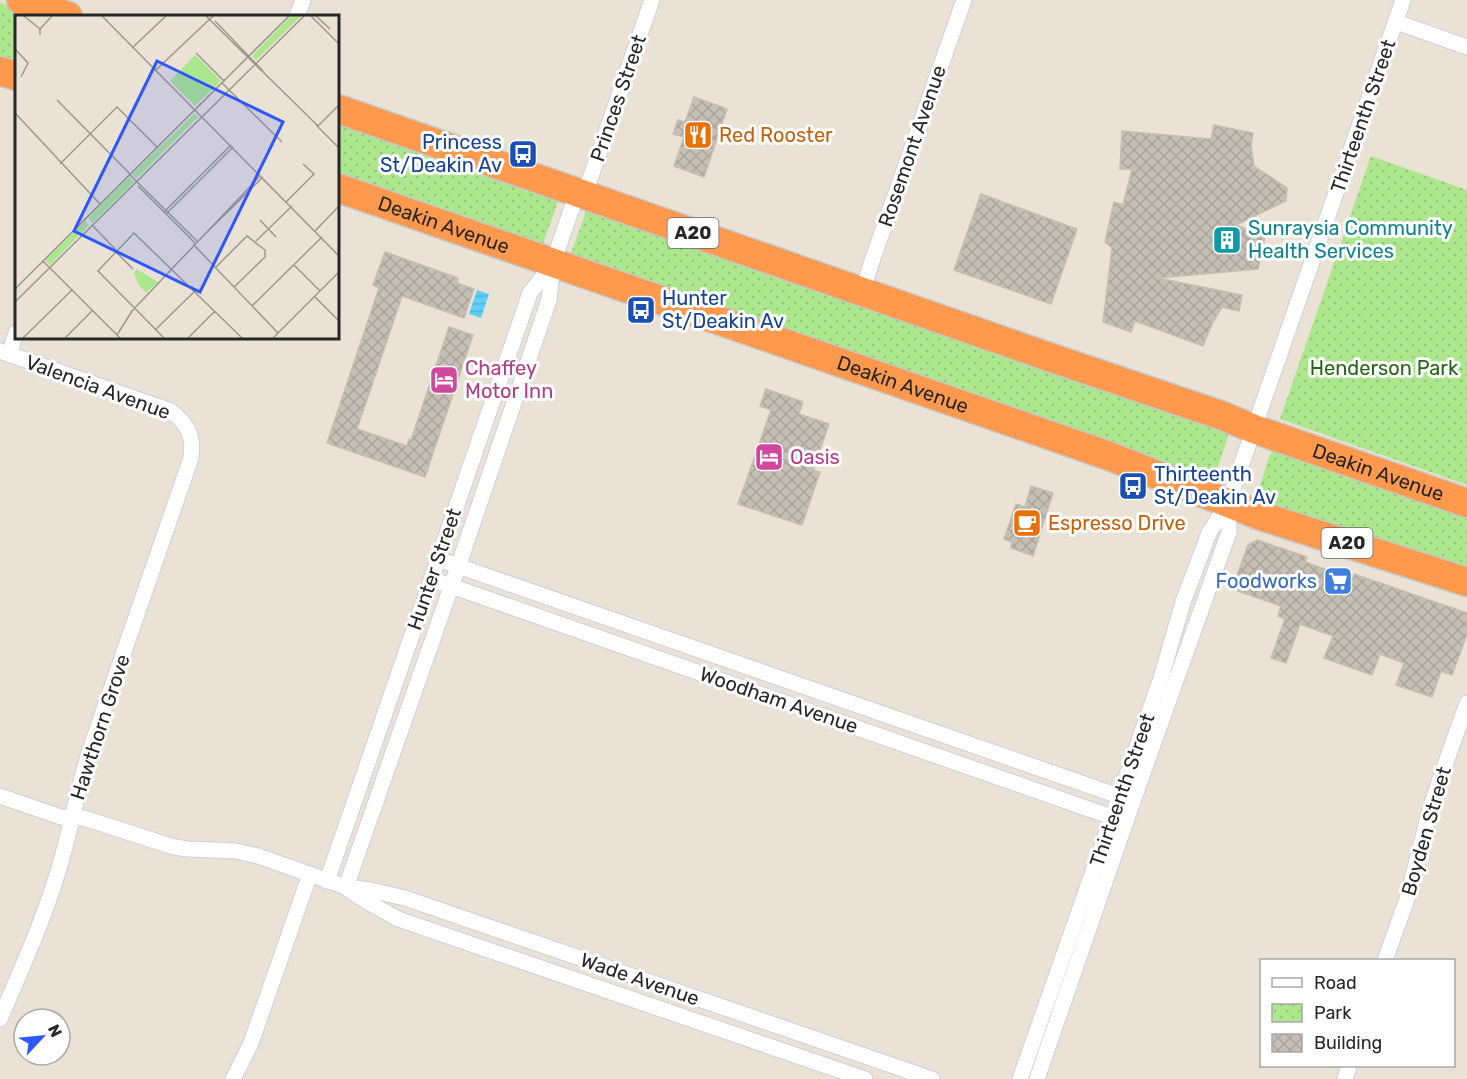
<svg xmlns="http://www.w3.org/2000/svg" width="1467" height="1079" font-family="Rubik,sans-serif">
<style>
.park{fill:url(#park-dots)}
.water{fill:url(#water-rules)}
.building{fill:url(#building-cross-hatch);stroke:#c6beb0;stroke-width:1.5}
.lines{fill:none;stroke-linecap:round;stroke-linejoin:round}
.street-casing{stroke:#ccd0e2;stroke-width:17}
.highway-casing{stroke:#c7c7c7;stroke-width:31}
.street{stroke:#fff;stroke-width:15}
.highway{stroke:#ff994d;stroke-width:28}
.labels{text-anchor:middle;stroke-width:6;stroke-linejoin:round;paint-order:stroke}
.shield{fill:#fff;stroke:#686868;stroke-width:1.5}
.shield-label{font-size:18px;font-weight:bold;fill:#272727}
.street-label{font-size:20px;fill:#272727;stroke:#fff}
.food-label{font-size:20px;fill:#c56008;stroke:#fff;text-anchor:start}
.transit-label{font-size:20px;fill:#164399;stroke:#fff;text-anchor:start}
.culture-label{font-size:20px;fill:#0d838f;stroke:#fff;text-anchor:start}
.hotel-label{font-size:20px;fill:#b23c85;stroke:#fff;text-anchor:start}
.park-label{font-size:20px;fill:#256614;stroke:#fff}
.shop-label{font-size:20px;fill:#366cbe;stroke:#fff;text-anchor:end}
.inset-road{fill:none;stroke:#9d9790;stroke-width:1.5}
.view{fill:#2f57ff;fill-opacity:0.15;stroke:#2f57ff;stroke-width:3}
.inset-edge{fill:none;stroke:#272727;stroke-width:3}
</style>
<defs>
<pattern id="park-dots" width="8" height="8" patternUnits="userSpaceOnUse" patternTransform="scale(1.5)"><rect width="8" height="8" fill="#ace78e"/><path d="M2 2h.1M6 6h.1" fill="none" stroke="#94c67a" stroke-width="1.8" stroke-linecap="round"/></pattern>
<pattern id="water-rules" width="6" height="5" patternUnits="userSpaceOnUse" patternTransform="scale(1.5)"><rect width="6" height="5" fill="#60cff7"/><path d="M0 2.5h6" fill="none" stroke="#53b2d4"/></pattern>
<pattern id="building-cross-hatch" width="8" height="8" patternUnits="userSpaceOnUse" patternTransform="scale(1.5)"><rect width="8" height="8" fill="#c6bfb6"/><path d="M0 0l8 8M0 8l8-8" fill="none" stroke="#aaa49c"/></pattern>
</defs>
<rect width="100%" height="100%" fill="#ebe2d6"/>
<g class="park">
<polygon points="0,3 39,16 16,16 16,67 0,61"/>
<polygon points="338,120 558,199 558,201 543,244 338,178"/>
<polygon points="1371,156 1467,190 1467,485 1280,419"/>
<polygon points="587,209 1227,431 1228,437 1215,475 1209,480 570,256"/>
<polygon points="1274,449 1467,513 1467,571 1263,501 1258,496 1258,492 1269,457"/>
</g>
<polygon class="water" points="477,290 489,294 481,318 469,314"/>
<g class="building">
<polygon points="694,97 727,109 704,177 674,166 684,137 673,134 678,120 685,122"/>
<polygon points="1214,125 1253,133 1251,146 1254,166 1287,188 1286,201 1236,225 1265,237 1258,269 1158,278 1242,295 1239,311 1222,307 1212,324 1203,346 1135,321 1131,332 1103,322 1112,248 1105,242 1114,202 1123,205 1132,169 1120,169 1122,131 1211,139"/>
<polygon points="981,194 1077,229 1051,304 954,270"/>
<polygon points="385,252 458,278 457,283 474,289 464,318 402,296 357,429 407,446 409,439 411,440 449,327 473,335 425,477 327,443 379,288 373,285"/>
<polygon points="766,389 803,402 799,414 829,424 813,470 820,472 802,525 738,504 771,410 760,406"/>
<polygon points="1031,486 1053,493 1033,556 1011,548 1012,542 1004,539 1016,504 1025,507"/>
<polygon points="1257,540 1307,557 1305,562 1352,579 1354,574 1467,613 1467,634 1452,675 1441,671 1432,697 1396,685 1404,663 1380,654 1372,675 1324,658 1333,636 1300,624 1286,663 1271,658 1285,619 1278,616 1281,606 1238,591 1243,577 1237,575 1248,545"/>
</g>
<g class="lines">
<g class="street-casing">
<g id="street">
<polyline points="297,16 303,0"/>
<polyline points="1396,22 1467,47"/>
<polyline points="584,196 652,0"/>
<polyline points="862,292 872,261 964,0"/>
<path d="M0 351 171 411C188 425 194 435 191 458L90 750C77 791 70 834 57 875 42 924 20 972 0 1019"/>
<polyline points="9,354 16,333"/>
<polyline points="438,559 1133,801"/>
<polyline points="431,579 1126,822"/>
<polyline points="0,796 61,817 84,818 174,847 188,849 236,851 258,856 346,887 370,890 405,898 932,1079"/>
<polyline points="327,881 530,293 553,263"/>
<polyline points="346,887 458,567 549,300 553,263 577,193"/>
<polyline points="348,889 366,901 398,919 865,1079"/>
<polyline points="1385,960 1407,899 1429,813 1439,782 1467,703"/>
<polyline points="233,1079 251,1043 310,874"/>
<polyline points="1020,1079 1161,678 1183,602 1209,533 1228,503 1403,0"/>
<polyline points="1037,1079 1133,801 1229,532 1228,503"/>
<polyline points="1345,1079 1349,1066"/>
</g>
</g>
<g class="highway-casing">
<g id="highway">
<polyline points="21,0 68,16"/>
<polyline points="0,71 16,76"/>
<path id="s1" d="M338 109 1049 357 1223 416 1254 429 1467 503"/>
<path id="s2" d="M338 188 1109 456 1261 516 1467 582"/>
</g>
</g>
<use href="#street" class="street"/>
<use href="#highway" class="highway"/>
</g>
<defs>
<g id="restaurant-square" transform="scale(1.5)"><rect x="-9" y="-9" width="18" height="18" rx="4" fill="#e8710a" stroke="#fff"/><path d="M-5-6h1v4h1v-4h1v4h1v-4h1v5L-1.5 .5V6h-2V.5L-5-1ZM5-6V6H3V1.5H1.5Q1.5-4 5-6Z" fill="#fff"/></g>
<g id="bus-square" transform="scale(1.5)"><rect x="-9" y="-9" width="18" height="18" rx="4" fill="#1a4fb4" stroke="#fff"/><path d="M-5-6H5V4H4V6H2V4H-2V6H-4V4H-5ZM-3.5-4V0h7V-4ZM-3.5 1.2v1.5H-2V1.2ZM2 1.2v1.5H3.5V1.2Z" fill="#fff"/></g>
<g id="building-square" transform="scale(1.5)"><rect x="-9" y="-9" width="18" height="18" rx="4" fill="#0f9aa8" stroke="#fff"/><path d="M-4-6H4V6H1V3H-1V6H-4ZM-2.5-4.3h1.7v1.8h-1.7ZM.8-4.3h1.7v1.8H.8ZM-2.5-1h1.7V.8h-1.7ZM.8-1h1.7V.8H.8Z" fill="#fff"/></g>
<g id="hotel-square" transform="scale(1.5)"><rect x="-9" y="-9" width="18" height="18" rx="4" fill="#d1479c" stroke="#fff"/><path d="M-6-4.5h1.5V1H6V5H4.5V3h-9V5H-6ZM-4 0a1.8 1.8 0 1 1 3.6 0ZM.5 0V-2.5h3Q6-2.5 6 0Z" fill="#fff"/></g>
<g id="cafe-square" transform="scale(1.5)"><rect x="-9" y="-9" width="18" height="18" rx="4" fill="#e8710a" stroke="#fff"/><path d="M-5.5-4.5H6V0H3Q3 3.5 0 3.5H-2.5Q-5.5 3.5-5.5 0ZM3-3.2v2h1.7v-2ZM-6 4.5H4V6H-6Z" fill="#fff"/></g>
<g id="supermarket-square" transform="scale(1.5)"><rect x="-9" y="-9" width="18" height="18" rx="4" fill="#3f7fe0" stroke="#fff"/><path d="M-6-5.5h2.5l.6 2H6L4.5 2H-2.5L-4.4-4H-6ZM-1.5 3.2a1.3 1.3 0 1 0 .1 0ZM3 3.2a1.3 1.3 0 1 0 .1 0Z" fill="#fff"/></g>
</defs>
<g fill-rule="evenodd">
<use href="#restaurant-square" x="698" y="135"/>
<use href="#bus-square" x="523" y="154"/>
<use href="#building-square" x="1227" y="240"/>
<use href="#bus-square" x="641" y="310"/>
<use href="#hotel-square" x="444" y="380"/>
<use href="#hotel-square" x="769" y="457"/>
<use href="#bus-square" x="1133" y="486"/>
<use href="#cafe-square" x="1027" y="523"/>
<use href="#supermarket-square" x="1338" y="581"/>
</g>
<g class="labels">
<g class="shield">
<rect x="667.5" y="218" width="51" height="30" rx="4.5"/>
<rect x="1321.5" y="528" width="51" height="30" rx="4.5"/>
</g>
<g class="shield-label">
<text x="693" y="239">A20</text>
<text x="1347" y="549">A20</text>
</g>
<g class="street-label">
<text transform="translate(618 98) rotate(-71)" y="7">Princes Street</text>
<text transform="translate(1363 116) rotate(-71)" y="7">Thirteenth Street</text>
<text transform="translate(912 146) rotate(-71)" y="7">Rosemont Avenue</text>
<text dy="7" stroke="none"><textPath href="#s2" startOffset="112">Deakin Avenue</textPath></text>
<text dy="7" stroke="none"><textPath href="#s2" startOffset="598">Deakin Avenue</textPath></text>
<text transform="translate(98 387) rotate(20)" y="7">Valencia Avenue</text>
<text dy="7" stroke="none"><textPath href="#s1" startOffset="1102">Deakin Avenue</textPath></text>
<text transform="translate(434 569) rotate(-71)" y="7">Hunter Street</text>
<text transform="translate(779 700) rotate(19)" y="7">Woodham Avenue</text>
<text transform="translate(100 727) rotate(-72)" y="7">Hawthorn Grove</text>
<text transform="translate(1122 790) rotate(-71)" y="7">Thirteenth Street</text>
<text transform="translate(1426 831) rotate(-74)" y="7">Boyden Street</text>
<text transform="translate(640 979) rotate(19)" y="7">Wade Avenue</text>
</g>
<g class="food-label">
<text x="719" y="142">Red Rooster</text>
<text x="1048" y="530">Espresso Drive</text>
</g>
<g class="transit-label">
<text x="502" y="149" text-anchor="end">Princess<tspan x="502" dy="23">St/Deakin Av</tspan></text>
<text x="662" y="305">Hunter<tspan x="662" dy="23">St/Deakin Av</tspan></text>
<text x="1154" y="481">Thirteenth<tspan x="1154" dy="23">St/Deakin Av</tspan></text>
</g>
<g class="culture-label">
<text x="1248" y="235">Sunraysia Community<tspan x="1248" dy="23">Health Services</tspan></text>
</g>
<g class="hotel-label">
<text x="465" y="375">Chaffey<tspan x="465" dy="23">Motor Inn</tspan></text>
<text x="790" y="464">Oasis</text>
</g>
<g class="park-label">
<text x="1384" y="375">Henderson Park</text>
</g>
<g class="shop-label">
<text x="1317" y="588">Foodworks</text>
</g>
</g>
<g transform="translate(15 15)">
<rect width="324" height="324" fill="#ebe2d6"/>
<path d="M276 1H286L241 45 237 41ZM180 40 206 66 180 91 155 66ZM180 98 183 102 121 164 117 159ZM114 162 119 167 77 208 73 203ZM70 206 74 210 35 250 30 245ZM122 254 143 267 131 278 123 269 119 258Z" fill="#ace78e"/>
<path class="inset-road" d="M9 1 25 14M87 1 324 241M191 1 303 111M296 1 324 29M301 1 315 14M200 6 248 56M25 20V14L37 1M118 32 151 1M0 34 13 48 6 62M181 38 209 66M141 55 198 1M207 68 267 127M42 85 115 159M0 98 85 189M301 110 324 133M303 111 324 90M45 149 102 92 142 132M115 160 182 226M123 171 180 228M271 187 299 159 288 149M149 197 216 130M151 199 218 132M245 205 261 222M77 210 101 235M300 216 324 191M185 224 248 162M241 226 277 191M178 229 263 318M100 236 118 254M28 246 105 323M279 250 305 276M200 253 232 221 250 235V242L219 272M0 274 274 1M299 281 324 306M0 287 289 1M237 291 307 222M140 315 180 276M102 320 117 296 245 161M8 323 57 275M50 323 77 296M149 323 83 256 119 218 227 323M173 323 200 296M258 323 324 257"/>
<path class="view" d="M142 46 268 107 185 277 59 216Z"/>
<rect width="324" height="324" class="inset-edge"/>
</g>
<rect x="1260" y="959" width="195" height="108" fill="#ffffff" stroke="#a9a9a9" stroke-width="1.5"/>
<rect x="1272" y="978" width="30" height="9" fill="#ffffff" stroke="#a9a9a9" stroke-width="1.5"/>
<text x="1314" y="989" font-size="18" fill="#272727">Road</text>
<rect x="1272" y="1004" width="30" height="18" fill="url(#park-dots)" stroke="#a9a9a9" stroke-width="1.5"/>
<text x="1314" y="1019" font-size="18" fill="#272727">Park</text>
<rect x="1272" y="1034" width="30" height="18" fill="url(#building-cross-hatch)" stroke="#a9a9a9" stroke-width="1.5"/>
<text x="1314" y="1049" font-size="18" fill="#272727">Building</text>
<g transform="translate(42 1037) rotate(64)"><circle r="28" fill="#ffffff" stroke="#a9a9a9" stroke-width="1.5"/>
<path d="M0-4.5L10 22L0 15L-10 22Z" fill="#2f57ff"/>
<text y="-9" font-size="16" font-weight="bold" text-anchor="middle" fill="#272727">N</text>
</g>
</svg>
